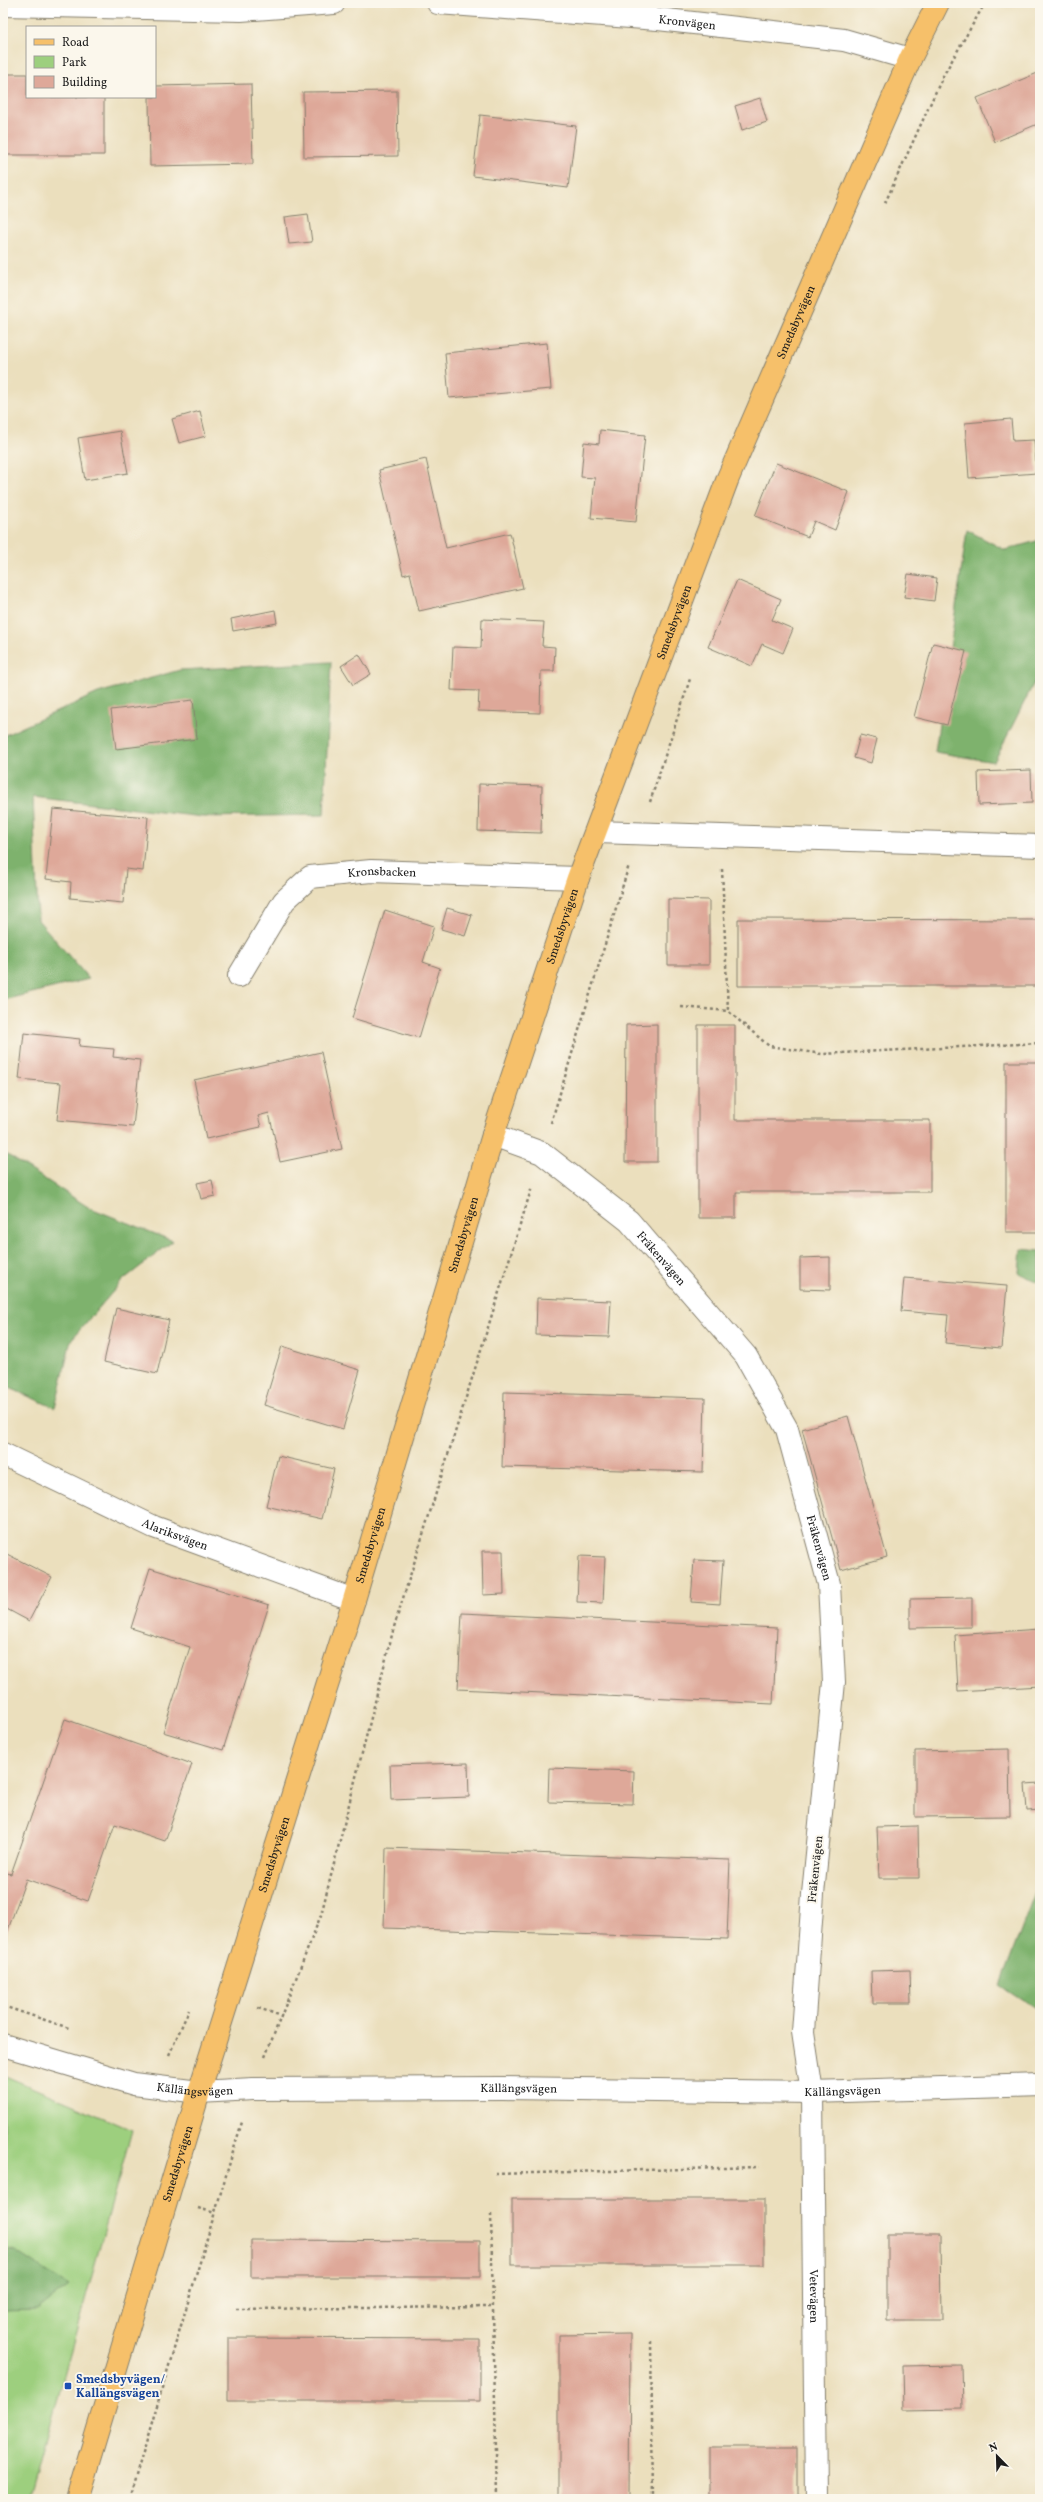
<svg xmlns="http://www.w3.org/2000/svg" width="1043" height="2502" font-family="Vollkorn,serif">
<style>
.green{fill:#9dcf7e;stroke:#5c764d}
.forest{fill:#7eb26d;stroke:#4d6744}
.building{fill:#dea899}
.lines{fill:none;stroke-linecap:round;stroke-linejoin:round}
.minor-casing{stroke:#847e6c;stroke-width:24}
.major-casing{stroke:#847e6c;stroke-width:24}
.path{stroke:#847e6c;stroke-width:2.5;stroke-dasharray:3 3;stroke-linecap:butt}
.minor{stroke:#fff;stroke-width:22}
.major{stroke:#f6c06b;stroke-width:22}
.transit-dot{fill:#1a4fb4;stroke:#fbf7ec;stroke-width:1.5}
.labels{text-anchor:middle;stroke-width:4;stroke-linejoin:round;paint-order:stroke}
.street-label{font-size:12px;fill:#1c1c1c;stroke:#fbf7ec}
.transit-label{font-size:12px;font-weight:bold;fill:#164399;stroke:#fbf7ec;text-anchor:start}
</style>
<rect width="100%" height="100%" fill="#fbf7ec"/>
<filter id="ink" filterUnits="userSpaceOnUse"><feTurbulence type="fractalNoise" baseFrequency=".025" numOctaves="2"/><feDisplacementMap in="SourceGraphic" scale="8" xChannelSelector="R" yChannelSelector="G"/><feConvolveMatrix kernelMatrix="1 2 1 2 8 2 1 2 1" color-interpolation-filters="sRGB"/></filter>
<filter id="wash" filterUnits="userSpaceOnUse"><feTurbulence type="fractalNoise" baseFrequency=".012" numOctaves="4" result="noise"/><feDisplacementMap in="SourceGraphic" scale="16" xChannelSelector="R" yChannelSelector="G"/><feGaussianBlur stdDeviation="0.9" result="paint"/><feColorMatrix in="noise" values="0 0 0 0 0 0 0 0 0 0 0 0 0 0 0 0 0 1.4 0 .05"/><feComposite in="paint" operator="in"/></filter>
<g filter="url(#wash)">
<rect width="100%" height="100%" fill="#ebdfbd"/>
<polygon class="green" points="3,2075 132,2130 30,2499 3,2499"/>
<g class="forest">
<polygon points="967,530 1005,550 1040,540 1040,671 994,762 935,752"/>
<polygon points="331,662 324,815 203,817 33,797 38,920 89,979 3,1000 3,736 98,693 180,670"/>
<polygon points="3,1152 88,1207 173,1241 123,1280 71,1340 55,1408 3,1385"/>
<polygon points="1021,1249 1040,1251 1040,1283 1019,1273"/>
<polygon points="1040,1880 1040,2011 1000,1985"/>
<polygon points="3,2248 15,2251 68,2286 37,2310 3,2311"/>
</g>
<g id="blocks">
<g class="building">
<polygon points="1040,72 1040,123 995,142 977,98"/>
<polygon points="3,74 27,74 27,97 104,97 104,155 3,155"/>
<polygon points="251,84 253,164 150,166 149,97 155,97 155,86"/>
<polygon points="397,91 398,156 304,157 303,92"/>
<polygon points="760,98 767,122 742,130 735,106"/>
<polygon points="480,115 576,126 568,188 473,176"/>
<polygon points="308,214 312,242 289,244 285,217"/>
<polygon points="547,343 551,389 449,398 445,353"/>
<polygon points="200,411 206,436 179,443 172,419"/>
<polygon points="1011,419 1013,441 1034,440 1037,473 969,478 965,423"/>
<polygon points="600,430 645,435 636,522 591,518 595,478 581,477 584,442 599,444"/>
<polygon points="120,431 128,473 85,480 78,438"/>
<polygon points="426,459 446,548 510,533 523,588 419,611 410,573 403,575 379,470"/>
<polygon points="776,463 849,492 835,530 814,521 808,537 755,516"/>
<polygon points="908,574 937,578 934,601 904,597"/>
<polygon points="737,580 781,599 772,620 793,629 783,653 762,644 752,666 708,647"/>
<polygon points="275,610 277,623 233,631 231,619"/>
<polygon points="482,619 544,622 542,646 555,647 554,671 541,671 540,713 478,711 479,691 451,690 453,647 481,648"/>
<polygon points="933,643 966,651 947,725 914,717"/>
<polygon points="359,654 371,674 353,685 341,666"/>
<polygon points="193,700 197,739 116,749 111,710"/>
<polygon points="860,735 877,739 871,763 854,758"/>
<polygon points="1031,770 1032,803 979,805 978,772"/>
<polygon points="479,784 542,786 541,833 478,831"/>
<polygon points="53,809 148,817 143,871 126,869 123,903 70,898 71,882 46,879"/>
<polygon points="668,899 709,900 709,965 668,965"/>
<polygon points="447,908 472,915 465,936 441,929"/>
<polygon points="385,910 434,926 423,962 440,968 419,1038 352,1018"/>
<polygon points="738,919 1040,920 1040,986 738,986"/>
<polygon points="657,1024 657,1162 625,1162 626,1025"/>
<polygon points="698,1025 735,1025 735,1120 930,1120 930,1192 736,1192 736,1218 698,1218"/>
<polygon points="24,1033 80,1039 79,1046 114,1049 113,1057 140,1060 133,1127 57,1120 61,1083 19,1079"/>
<polygon points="321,1052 342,1149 280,1162 269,1113 258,1116 261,1127 206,1139 194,1080"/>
<rect x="1006" y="1062" width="34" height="170"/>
<polygon points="212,1180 215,1196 201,1199 197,1183"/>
<polygon points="830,1257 830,1290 800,1289 800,1258"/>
<polygon points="904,1278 1007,1286 1001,1348 945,1343 948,1315 901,1311"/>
<polygon points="537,1298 611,1301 609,1337 536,1335"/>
<polygon points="116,1308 169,1320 157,1374 104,1362"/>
<polygon points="282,1346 360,1370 343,1429 264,1405"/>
<polygon points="504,1392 705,1398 703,1472 502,1467"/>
<polygon points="848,1416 887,1557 841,1570 802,1429"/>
<polygon points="278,1456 334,1469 322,1519 266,1506"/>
<polygon points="482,1551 503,1551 504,1594 483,1595"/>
<polygon points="3,1552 52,1577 29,1621 3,1607"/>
<polygon points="579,1556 605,1557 603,1603 577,1602"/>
<polygon points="694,1560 723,1561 720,1604 691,1602"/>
<polygon points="150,1568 269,1605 223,1750 163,1732 190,1647 131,1628"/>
<polygon points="972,1598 972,1627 910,1628 910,1599"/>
<polygon points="462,1613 777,1628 773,1704 458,1689"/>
<polygon points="1039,1629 1040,1686 958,1691 955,1635"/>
<polygon points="65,1719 192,1764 165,1841 115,1824 88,1901 26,1879 3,1944 3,1872 11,1874"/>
<polygon points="1009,1749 1010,1816 915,1817 915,1751"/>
<polygon points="468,1763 469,1797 391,1800 390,1765"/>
<polygon points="549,1768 634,1771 633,1804 548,1802"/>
<polygon points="1040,1783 1040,1810 1027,1811 1025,1784"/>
<polygon points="918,1826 919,1878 879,1878 877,1827"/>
<polygon points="386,1848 730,1860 727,1939 384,1928"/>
<polygon points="910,1970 911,2003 872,2003 871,1971"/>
<rect x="512" y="2199" width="252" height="66"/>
<polygon points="887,2234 941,2234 942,2320 887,2320"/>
<polygon points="251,2240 480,2241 480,2277 251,2277"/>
<polygon points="630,2334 629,2499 559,2499 559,2335"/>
<polygon points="228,2338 480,2339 480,2401 228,2401"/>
<polygon points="961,2365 962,2409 904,2410 903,2366"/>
<rect x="710" y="2447" width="87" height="52"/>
</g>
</g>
</g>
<g filter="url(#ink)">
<use href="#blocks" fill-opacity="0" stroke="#847e6c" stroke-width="1"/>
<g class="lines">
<g class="minor-casing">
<g id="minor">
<path id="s1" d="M438 3 658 19 844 40 910 59"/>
<polyline points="3,5 241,10 334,3"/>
<polyline points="596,832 1040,846"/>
<path id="s2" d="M239 976 284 901 310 877 371 871 578 878"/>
<path id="s3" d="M493 1135 542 1153 629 1221 746 1356 787 1429 829 1584 834 1682 813 1894 803 2032 812 2092 816 2499"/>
<path id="s4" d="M3 1454 154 1527 354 1600"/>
<path id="s5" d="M3 2045 134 2084 199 2092 253 2089 503 2088 812 2092 1040 2085"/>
</g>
</g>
<g class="major-casing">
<g id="major">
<path id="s6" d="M77 2499 199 2092 354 1600 493 1135 578 878 728 478 910 59 938 3"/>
</g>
</g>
<g class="path">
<polyline points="885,203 943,76 985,3"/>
<polyline points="650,802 690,679"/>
<polyline points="722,869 728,1011 769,1046 822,1054 1040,1043"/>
<polyline points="681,1007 728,1011"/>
<polyline points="551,1123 629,865"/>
<polyline points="3,2006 69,2028"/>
<polyline points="258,2008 282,2016"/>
<polyline points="169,2055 189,2010"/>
<polyline points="265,2057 321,1915 394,1627 532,1187"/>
<polyline points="495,2174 759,2167"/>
<polyline points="198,2208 215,2213"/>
<polyline points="491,2214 497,2499"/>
<polyline points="236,2309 493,2307"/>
<polyline points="651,2341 653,2499"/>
<polyline points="129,2499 242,2122"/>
</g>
<use href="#minor" class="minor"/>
<use href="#major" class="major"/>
</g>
</g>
<rect class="transit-dot" x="64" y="2382" width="8" height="8" rx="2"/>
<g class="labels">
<g class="street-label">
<text dy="4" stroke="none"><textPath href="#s1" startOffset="250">Kronvägen</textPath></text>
<text dy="4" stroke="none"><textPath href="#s6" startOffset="2294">Smedsbyvägen</textPath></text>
<text dy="4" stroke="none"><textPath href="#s6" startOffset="1970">Smedsbyvägen</textPath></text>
<text dy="4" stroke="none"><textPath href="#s2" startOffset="195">Kronsbacken</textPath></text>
<text dy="4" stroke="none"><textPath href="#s6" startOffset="1646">Smedsbyvägen</textPath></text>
<text dy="4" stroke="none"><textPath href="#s6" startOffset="1322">Smedsbyvägen</textPath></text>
<text dy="4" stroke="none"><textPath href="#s3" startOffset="212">Fräkenvägen</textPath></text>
<text dy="4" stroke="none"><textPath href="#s4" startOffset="190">Alariksvägen</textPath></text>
<text dy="4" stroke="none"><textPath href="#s6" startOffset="998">Smedsbyvägen</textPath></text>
<text dy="4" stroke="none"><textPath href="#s3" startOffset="548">Fräkenvägen</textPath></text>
<text dy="4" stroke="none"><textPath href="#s6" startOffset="674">Smedsbyvägen</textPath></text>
<text transform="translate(815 1869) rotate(-84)" y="4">Fräkenvägen</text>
<text dy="4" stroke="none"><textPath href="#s5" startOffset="198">Källängsvägen</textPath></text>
<text dy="4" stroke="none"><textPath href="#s5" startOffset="522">Källängsvägen</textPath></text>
<text dy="4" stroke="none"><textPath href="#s5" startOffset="846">Källängsvägen</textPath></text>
<text dy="4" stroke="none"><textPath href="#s6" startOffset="350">Smedsbyvägen</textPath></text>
<text dy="4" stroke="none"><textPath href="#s3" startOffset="1300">Vetevägen</textPath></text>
</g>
<g class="transit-label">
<text x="76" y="2383">Smedsbyvägen/<tspan x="76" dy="14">Kallängsvägen</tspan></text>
</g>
</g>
<rect width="1043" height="2502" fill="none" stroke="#fbf7ec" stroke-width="16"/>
<rect x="26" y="26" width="130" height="72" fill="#fbf7ec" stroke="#a29f99"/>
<rect x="34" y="39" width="20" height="6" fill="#f6c06b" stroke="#a29f99"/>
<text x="62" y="46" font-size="12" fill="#1c1c1c">Road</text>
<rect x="34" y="56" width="20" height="12" fill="#9dcf7e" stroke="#a29f99"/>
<text x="62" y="66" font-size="12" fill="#1c1c1c">Park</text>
<rect x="34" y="76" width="20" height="12" fill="#dea899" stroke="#a29f99"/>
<text x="62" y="86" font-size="12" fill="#1c1c1c">Building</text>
<g transform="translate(997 2456) rotate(337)" stroke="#fbf7ec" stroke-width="3" paint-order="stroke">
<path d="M0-3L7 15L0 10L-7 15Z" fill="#1c1c1c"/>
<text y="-6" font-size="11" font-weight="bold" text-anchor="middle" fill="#1c1c1c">N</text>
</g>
</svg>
